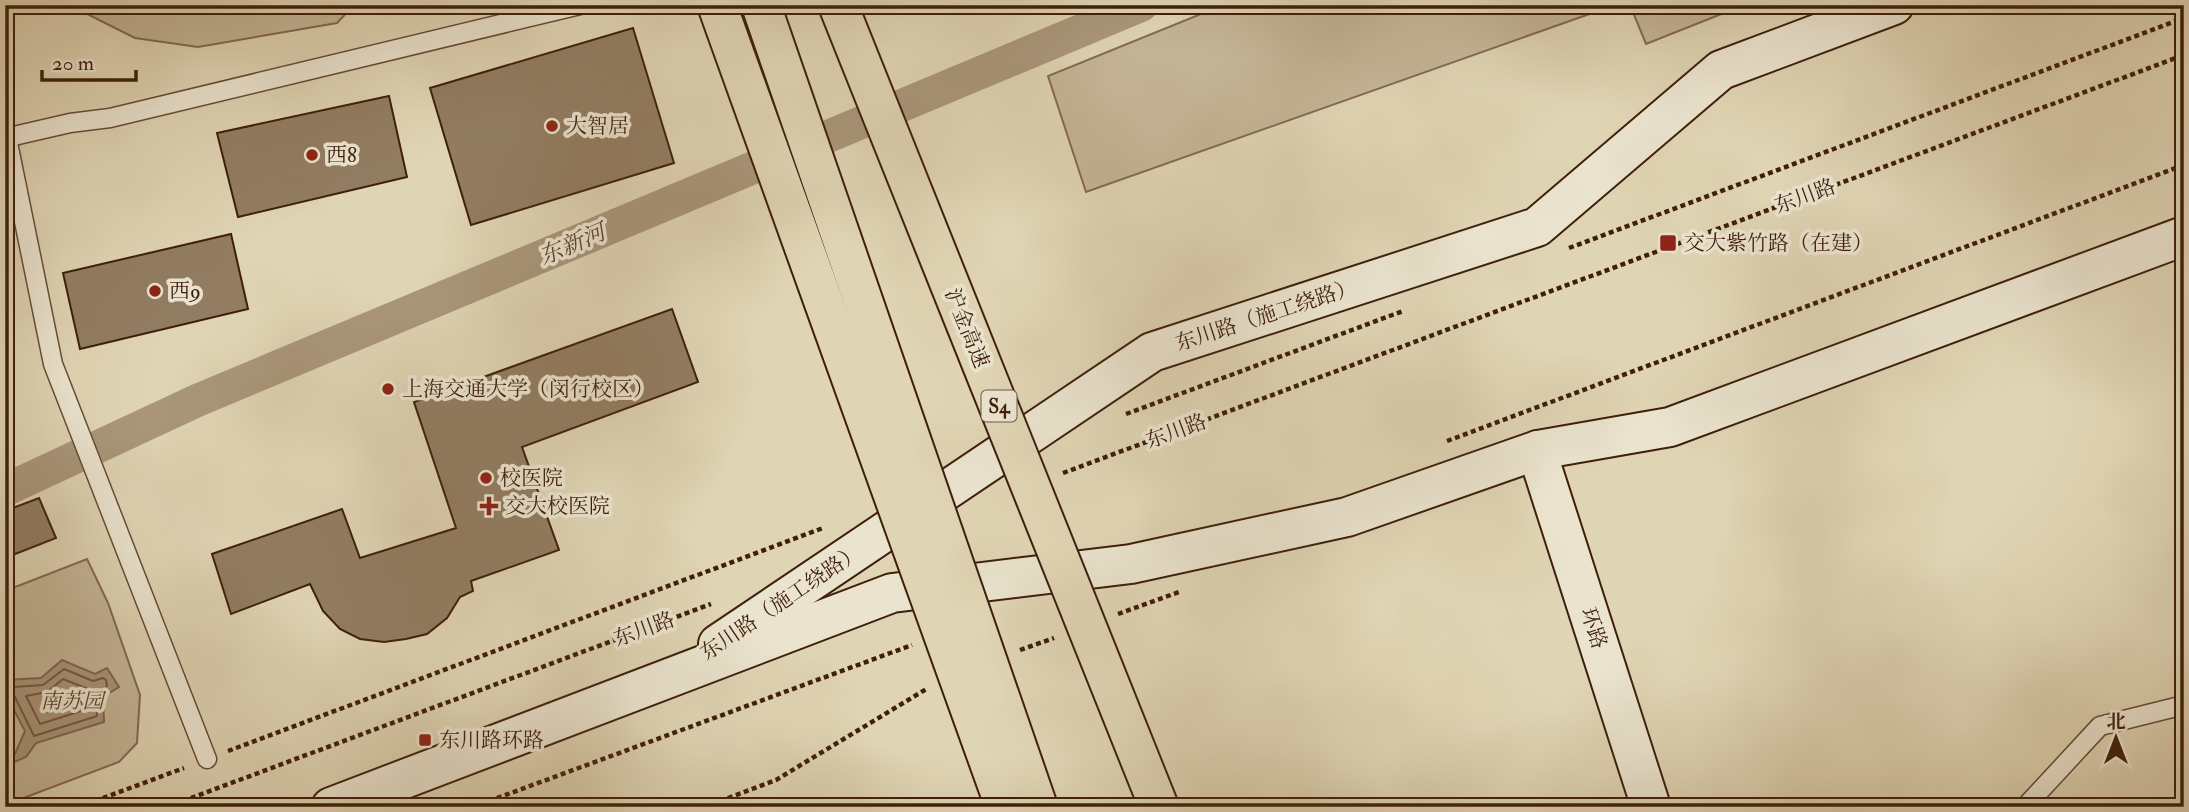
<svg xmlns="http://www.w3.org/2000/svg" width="2189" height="812" font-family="'IM FELL Double Pica','Noto Serif SC',serif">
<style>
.green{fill:#c4b596;stroke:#826a50;stroke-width:2}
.water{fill:#a9967a;stroke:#7f664e;stroke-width:2}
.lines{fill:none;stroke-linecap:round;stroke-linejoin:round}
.shore{stroke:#745a42;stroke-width:2}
.canal{stroke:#a9967a;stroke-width:33}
.building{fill:#927d62;stroke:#3f1f0b;stroke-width:2}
.service-casing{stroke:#674c35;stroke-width:21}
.secondary-casing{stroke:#3f1f0b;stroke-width:42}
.path{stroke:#3f1f0b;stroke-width:4.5;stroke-dasharray:5 3.5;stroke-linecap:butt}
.service{stroke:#eae3ce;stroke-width:18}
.secondary{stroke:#eae3ce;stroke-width:38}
.motorway-bridge-casing{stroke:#3f1f0b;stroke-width:42;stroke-linecap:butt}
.motorway-bridge{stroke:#dfd4b3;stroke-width:38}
.poi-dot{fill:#8f2418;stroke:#eae3ce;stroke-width:2.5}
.labels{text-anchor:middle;stroke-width:7;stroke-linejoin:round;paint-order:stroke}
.shield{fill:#eae3ce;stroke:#725a46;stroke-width:2}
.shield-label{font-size:19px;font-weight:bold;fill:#3f1f0b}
.poi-label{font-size:21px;fill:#3f1f0b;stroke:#eae3ce;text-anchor:start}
.street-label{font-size:21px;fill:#3f1f0b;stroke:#eae3ce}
.park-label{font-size:21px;font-style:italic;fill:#60442e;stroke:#eae3ce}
.water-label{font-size:23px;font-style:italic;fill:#5f432c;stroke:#eae3ce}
</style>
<rect width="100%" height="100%" fill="#dfd4b3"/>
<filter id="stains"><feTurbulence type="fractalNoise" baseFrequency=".00286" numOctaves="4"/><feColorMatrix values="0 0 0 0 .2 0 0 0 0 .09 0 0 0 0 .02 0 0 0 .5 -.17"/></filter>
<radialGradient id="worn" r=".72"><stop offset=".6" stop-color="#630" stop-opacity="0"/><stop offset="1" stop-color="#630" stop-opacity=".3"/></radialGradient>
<g class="green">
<polygon points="77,5 354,5 337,23 198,47 135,38 81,11"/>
<polygon points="1223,5 1615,5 1086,192 1048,76"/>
<polygon points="1630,5 1744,5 1646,44"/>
<polygon points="87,559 108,603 140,695 137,743 119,762 5,805 5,591"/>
</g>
<polygon class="water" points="62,660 95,674 107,668 119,687 103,697 104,722 36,743 26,757 5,766 5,758 15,754 25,731 5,693 5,680 41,678"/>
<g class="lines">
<g class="shore">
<polygon points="64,669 93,681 103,678 106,680 107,686 96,696 97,716 34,736 11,689 14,687 43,685"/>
<polygon points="63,679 88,689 87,709 40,724 26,696 47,692"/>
<polygon points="66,691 76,695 76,703 48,712 45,711 44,705 55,700"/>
</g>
<polyline class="canal" points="5,490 196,401 1142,5"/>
</g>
<g class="building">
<polygon points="633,28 674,163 471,225 430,88"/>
<polygon points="389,96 407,177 238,217 217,133"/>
<polygon points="231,234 248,309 80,349 63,273"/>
<polygon points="672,309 698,382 522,447 559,550 471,581 473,591 460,597 447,618 427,634 406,639 384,642 360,639 340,629 323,611 310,584 231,614 212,554 342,509 360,558 456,528 414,402"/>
<polygon points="39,498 56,538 5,558 5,511"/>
</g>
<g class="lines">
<g class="service-casing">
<g id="service">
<polyline points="5,128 53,364 207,759"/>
<polyline points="5,138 70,123 110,118 580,5"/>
<polyline points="2025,807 2100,726 2184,705"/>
</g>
</g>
<g class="secondary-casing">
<g id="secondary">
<polyline points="1538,450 1540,461 1651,807"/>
<polyline points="718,644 1152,352 1537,227 1721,70 1894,5"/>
<polyline points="331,807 892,593 1131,564 1347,517 1538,450 1670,427 2184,236"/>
</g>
</g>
<g class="path">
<polyline points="1569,248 2184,18"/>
<polyline points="1126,414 1403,311"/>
<polyline points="1447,441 2184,165"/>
<polyline points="1063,473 2184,55"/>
<polyline points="1118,614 1179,592"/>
<polyline points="1020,650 1054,638"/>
<polyline points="228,751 823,528"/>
<polyline points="79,807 184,768"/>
<polyline points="167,807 711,604"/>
<polyline points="473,807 912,645"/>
<polyline points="704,807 776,780 928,688"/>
</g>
<use href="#service" class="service"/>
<use href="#secondary" class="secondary"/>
<g class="motorway-bridge-casing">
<g id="motorway-bridge">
<polyline points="717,5 1005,807"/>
<polyline points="761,5 1038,807"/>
<polyline points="838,5 1159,807"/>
</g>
</g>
<use href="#motorway-bridge" class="motorway-bridge"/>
</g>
<g class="poi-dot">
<circle cx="552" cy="126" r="7"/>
<circle cx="312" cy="155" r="7"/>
<rect x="1659" y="234" width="18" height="18" rx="3.5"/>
<circle cx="155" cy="291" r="7"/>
<circle cx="388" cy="389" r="7"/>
<circle cx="486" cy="478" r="7"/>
<path d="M485.5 495.5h7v7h7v7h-7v7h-7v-7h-7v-7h7z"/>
<rect x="418" y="733" width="14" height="14" rx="3.5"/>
</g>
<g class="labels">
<rect class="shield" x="981.5" y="390.5" width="35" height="31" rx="5"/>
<g class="shield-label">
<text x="999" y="413">S4</text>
</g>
<g class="poi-label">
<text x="566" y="133">大智居</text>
<text x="326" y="162">西8</text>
<text x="1684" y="250">交大紫竹路（在建）</text>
<text x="169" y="298">西9</text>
<text x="402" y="396">上海交通大学（闵行校区）</text>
<text x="500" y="485">校医院</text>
<text x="505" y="513">交大校医院</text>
<text x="439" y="747">东川路环路</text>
</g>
<g class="street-label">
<text transform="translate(1805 196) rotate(-20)" y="7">东川路</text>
<text transform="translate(1266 315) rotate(-18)" y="7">东川路（施工绕路）</text>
<text transform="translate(967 328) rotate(68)" y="7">沪金高速</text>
<text transform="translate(1176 431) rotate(-20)" y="7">东川路</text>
<text transform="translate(781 602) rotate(-34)" y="7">东川路（施工绕路）</text>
<text transform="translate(1594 628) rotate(72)" y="7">环路</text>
<text transform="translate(644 629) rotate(-20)" y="7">东川路</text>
</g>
<g class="park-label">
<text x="72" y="708">南苏园</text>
</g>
<g class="water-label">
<text transform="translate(572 244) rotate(-23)" y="8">东新河</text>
</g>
</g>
<rect width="2189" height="812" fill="none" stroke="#dfd4b3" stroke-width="28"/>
<rect x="7" y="7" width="2175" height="798" fill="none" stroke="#3f1f0b" stroke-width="3.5"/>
<rect x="14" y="14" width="2161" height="784" fill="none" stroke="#3f1f0b" stroke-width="2"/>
<g transform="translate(2116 738)" stroke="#eae3ce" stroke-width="5" paint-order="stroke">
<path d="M0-5L12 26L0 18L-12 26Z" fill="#3f1f0b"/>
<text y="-10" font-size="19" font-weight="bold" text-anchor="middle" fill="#3f1f0b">北</text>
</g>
<path d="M42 70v10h94v-10" fill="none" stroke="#3f1f0b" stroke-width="3.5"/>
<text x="52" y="70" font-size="21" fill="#3f1f0b" stroke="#eae3ce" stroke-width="5" paint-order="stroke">20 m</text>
<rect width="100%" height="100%" filter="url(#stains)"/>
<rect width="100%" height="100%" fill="url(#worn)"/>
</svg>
